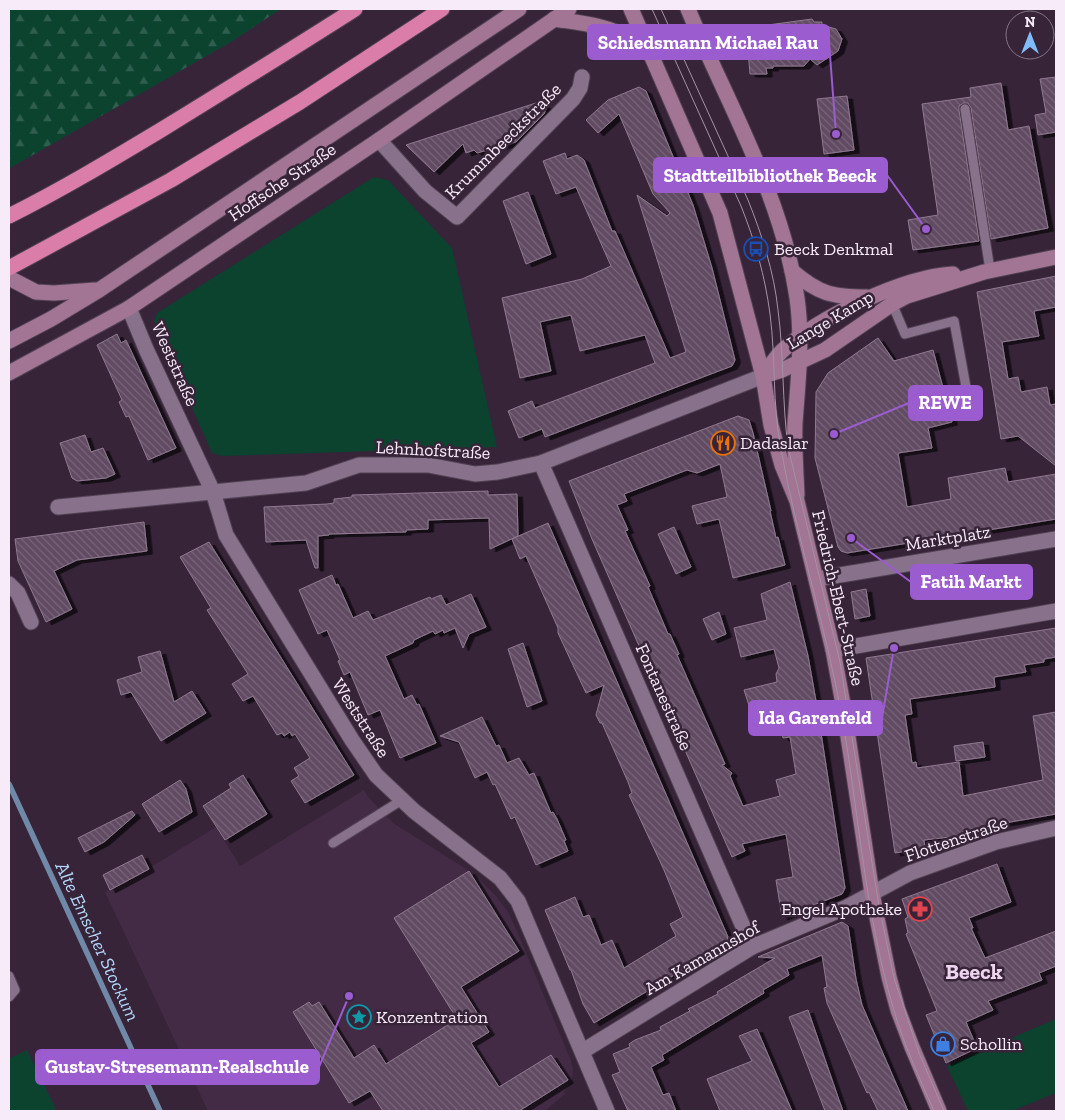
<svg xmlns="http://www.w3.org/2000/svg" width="1065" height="1120" font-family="'Zilla Slab',serif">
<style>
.built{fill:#432b45}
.green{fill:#0b432f}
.forest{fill:url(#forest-firs)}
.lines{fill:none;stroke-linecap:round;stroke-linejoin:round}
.stream{stroke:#7089a8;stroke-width:5.5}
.building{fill:url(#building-back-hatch);stroke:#907991;filter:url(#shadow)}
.lane-casing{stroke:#524254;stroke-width:11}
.street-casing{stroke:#524254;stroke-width:17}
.secondary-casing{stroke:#524254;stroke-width:17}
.highway-casing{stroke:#524254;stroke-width:17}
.lane{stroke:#88718a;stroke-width:9}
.street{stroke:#88718a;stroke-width:15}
.secondary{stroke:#a17593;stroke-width:15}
.highway{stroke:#da7ea9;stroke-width:15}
.tram{stroke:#a393a4;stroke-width:1}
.labels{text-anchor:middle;stroke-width:5;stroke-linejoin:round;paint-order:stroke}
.street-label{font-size:18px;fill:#f8ebf9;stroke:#372439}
.poi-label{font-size:18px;fill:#f8ebf9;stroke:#372439;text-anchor:start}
.water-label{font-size:19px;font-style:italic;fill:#b3d8fc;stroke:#372439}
.district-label{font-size:22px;font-weight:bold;fill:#edd4ef;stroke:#372439}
.leader{fill:none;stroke:#9a5cce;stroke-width:2}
.callout-dot{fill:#9a5cce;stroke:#372439;stroke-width:2}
.callout{fill:#9a5cce;stroke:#9a5cce;stroke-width:2}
.callout-label{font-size:19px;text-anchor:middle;font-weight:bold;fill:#fff}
</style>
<defs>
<pattern id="forest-firs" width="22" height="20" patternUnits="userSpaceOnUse" patternTransform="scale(1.25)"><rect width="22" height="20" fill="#0b432f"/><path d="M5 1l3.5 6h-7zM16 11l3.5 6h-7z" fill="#2f5e4e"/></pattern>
<pattern id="building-back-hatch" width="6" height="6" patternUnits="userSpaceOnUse" patternTransform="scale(1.25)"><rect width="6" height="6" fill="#614b62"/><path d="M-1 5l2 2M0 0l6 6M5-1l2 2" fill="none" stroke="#786579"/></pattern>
<filter id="shadow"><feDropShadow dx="5.5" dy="3" stdDeviation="0" flood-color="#0009"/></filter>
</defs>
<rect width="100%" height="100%" fill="#372439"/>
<polygon class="built" points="364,790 369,798 393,823 463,867 480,880 495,895 508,912 517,931 571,1061 573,1069 572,1079 564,1092 565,1094 545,1111 208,1111 105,892 135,877 216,827 240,866"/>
<g class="green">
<polygon points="374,177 388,180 452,248 497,447 223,456 212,453 154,321 157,313"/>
<polygon points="1056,1019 1056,1093 1012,1111 968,1111 947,1066"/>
<polygon points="27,1050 57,1111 9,1111 9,1059"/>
</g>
<polygon class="forest" points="9,9 281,9 231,42 10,168"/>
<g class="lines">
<polyline class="stream" points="9,784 160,1111"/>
</g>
<g class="building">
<polygon points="812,19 814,22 822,22 822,25 836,29 842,39 838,51 817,65 810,59 804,66 773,66 773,68 766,68 767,74 750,74 746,28"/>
<polygon points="1056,77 1056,132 1038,135 1035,115 1046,113 1040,79"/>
<polygon points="1001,83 1008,130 1029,126 1048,228 991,239 971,108 968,103 964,103 959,106 959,110 979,241 913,250 908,220 938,215 922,104 971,97 970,88"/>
<polygon points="639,87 646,91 693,205 712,268 735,360 732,366 545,437 542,429 519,438 508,411 532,401 535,408 655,363 645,335 580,351 571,315 540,322 551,371 520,378 502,298 582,279 611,266 576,187 556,194 543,161 565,153 567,159 577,155 584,160 612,231 615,231 670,358 686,352 637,195 667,216 670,213 653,194 619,114 598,133 586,120 608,100"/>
<polygon points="847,96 854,150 824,154 817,99"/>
<polygon points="539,102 547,107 544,114 516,142 477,153 474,150 466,153 463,144 434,172 406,145"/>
<polygon points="528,192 551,254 526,264 503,201"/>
<polygon points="1056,276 1056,307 1034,311 1039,336 1002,342 1008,379 1018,377 1021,392 1047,387 1050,405 1056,404 1056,466 1018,436 1001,439 977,292"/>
<polygon points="117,334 121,343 126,340 176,448 148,460 129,416 126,417 119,402 122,400 97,345"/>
<polygon points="878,338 894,361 933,350 952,422 928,428 932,448 898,453 907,507 951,499 948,478 1005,468 1008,482 1056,474 1056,519 847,553 841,551 838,547 815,458 816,392 828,373"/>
<polygon points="738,416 749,420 753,433 771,511 770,511 776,538 778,537 785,565 733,578 719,519 697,524 692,506 727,497 720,464 697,473 687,470 624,494 627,501 617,505 628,530 625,531 650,586 648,587 668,634 670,634 679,654 677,655 725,764 722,765 732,773 730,776 743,806 780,796 776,780 796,774 790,737 783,738 779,709 752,715 744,690 777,682 776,674 779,668 774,649 741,657 734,628 767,620 761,594 790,582 808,656 816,701 845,888 842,894 782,917 776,880 793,877 786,834 742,844 745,851 732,857 592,539 569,481"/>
<polygon points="85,435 91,452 103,448 115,474 106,478 77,481 72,478 60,443"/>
<polygon points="488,491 488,495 517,494 518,536 490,549 489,518 428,520 428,529 406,530 406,532 329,534 329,535 318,536 318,568 315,568 306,540 266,542 264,507 327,504 334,503 334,499 352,497 352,495"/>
<polygon points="144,522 147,551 77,560 54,571 72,609 46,622 18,561 15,539"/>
<polygon points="548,523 728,937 726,944 594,1023 583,1004 571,970 570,970 545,910 575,897 583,917 589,915 601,945 612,940 624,968 676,936 670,924 683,917 664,870 629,795 632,793 628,782 602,723 600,723 596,715 604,685 586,693 558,633 558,628 526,556 520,559 512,539"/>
<polygon points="674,527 691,567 676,574 658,534"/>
<polygon points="209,542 354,775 305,803 291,781 299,776 294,768 310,758 295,734 292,736 290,732 284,736 282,733 277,735 253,696 243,701 232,684 248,674 207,610 211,608 180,557"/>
<polygon points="332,575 336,585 338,584 353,618 368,611 373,620 430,597 431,599 441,595 446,605 471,594 486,627 469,634 463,648 455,628 444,633 443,630 435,634 433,631 414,640 413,643 385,656 404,699 412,695 417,705 419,704 436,743 400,758 380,710 368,715 350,672 344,675 338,661 340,660 327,630 318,634 299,590"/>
<polygon points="866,589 870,616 855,619 851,592"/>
<polygon points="719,612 726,634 712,640 703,619"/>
<polygon points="1056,628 1056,657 1044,659 1044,662 1024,665 1026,672 994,677 995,687 910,699 912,714 905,715 912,763 916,762 917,768 959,762 963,796 1043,780 1033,716 1056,712 1056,814 971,829 971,833 959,836 924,840 925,848 895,853 866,658"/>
<polygon points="523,643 542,701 527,707 508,649"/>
<polygon points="160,651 174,702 192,691 206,713 161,741 131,692 121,695 117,680 142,672 138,657"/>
<polygon points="482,717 496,746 499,745 507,763 519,758 529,775 534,773 551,813 553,812 557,819 566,840 564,841 568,851 536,865 515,817 511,819 495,784 493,785 487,772 475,778 459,742 440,736"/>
<polygon points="983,742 985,757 956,761 954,746"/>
<polygon points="243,775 267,814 225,840 203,806 231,788 229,784"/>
<polygon points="180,780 186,789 192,812 159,832 142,804"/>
<polygon points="132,811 135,815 104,842 85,852 78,838"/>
<polygon points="142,855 149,869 110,890 103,875"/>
<polygon points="997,864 1011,902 969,918 973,928 971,928 985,958 1056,931 1056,966 1039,973 1042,980 988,1001 993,1010 966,1022 977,1048 946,1063 926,1015 937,1011 906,934 908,933 905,919 908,917 902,899"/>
<polygon points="469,871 519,951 461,987 489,1032 471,1043 499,1087 551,1055 568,1080 519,1111 383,1111 370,1091 349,1103 293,1012 309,1002 312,1006 319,1002 354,1058 374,1045 386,1064 457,1019 394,918"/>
<polygon points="842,922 848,926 856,979 862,1005 908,1111 878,1111 869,1092 867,1093 827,1003 824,988 827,987 822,955 787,969 789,975 763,990 764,993 662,1055 664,1060 651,1067 663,1095 669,1093 676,1111 628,1111 612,1075 620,1072 613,1054 630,1047 629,1044 635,1040 661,1030 660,1027 690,1011 688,1009 718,994 717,992 775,958 758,957"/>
<polygon points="808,1010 839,1100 843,1111 825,1111 789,1017"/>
<polygon points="757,1029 792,1111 720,1111 707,1079 752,1061 739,1036"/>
</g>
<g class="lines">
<g class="lane-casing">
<g id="lane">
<polyline points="965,109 990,270"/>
<polyline points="891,301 905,334 954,321 968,398"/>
<polyline points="333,843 402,800"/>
<polyline points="9,976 15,990 9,997"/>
</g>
</g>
<g class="street-casing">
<g id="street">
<polyline points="379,140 425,191 457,217 573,99 580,88 582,77"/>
<polyline points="129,308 146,349 213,492 226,535 352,740 376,775 414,811 500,878 518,901 607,1111"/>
<polyline points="541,463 752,947"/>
<polyline points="58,507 306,483 359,465 428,465 475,474 498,472 541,463 763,376"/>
<polyline points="816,579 1056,539"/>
<polyline points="9,584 18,593 31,622"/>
<polyline points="833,650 1056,611"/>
<polyline points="583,1051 752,947 845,908 910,873 996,842 1056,828"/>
</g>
</g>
<g class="secondary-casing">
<g id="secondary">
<polyline points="631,9 720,213 763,376 771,425 782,465 797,501 833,650 843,704 872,893 889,977 898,1010 912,1047 939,1111"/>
<path d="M688 9C727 103 782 195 797 298 803 340 798 381 795 423 794 446 796 471 797 495"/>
<path d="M554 19C580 23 607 25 630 39 637 43 644 50 652 55"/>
<path d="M792 271C819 294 832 297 867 297"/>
<polyline points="9,278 36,292 54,293 95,290"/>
<polyline points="9,341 51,319 99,290 519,9"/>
<polyline points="9,373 129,308 379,140 569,9"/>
<polyline points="763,376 782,370 825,350 892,304 907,296 984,272 1056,257"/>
<path d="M763 376C769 367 775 358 782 351 819 317 903 277 953 274"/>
</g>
</g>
<g class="highway-casing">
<g id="highway">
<path d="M9 216C61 190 111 160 161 130 226 90 291 50 355 9"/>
<polyline points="9,268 171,180 300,102 442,9"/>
</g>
</g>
<use href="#lane" class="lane"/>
<use href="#street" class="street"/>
<use href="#secondary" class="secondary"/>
<use href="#highway" class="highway"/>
<g class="tram">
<path d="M652 9 741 206C755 241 765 276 770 314 776 359 772 404 781 449 797 539 826 627 842 717 859 814 865 913 893 1007 903 1043 919 1077 934 1111"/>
<path d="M661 9 748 200C762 235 774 272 778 310 784 355 782 402 788 447L840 662 879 906 894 978 919 1053 944 1111"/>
</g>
</g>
<defs>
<g id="bus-ring" transform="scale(1.25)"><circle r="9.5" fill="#372439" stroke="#1a4fb4" stroke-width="1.5"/><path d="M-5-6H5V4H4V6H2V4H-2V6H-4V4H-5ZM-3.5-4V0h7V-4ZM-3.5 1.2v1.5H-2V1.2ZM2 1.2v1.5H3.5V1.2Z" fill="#1a4fb4"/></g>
<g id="restaurant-ring" transform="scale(1.25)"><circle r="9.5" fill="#372439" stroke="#e8710a" stroke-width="1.5"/><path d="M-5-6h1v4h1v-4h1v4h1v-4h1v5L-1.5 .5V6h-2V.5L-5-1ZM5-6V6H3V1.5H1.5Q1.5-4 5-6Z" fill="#e8710a"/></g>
<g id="pharmacy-ring" transform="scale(1.25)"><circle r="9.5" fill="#372439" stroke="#e0444e" stroke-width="1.5"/><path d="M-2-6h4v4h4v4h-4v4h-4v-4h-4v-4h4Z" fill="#e0444e"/></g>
<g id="sight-ring" transform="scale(1.25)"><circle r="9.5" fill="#372439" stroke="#0f9aa8" stroke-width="1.5"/><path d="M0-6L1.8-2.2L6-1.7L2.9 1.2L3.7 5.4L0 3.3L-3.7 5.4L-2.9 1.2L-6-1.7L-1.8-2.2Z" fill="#0f9aa8"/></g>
<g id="shop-ring" transform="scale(1.25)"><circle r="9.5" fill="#372439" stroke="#3f7fe0" stroke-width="1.5"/><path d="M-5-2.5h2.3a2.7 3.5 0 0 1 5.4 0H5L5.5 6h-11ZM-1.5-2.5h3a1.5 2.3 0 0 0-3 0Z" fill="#3f7fe0"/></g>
</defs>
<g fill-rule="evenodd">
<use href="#bus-ring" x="756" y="249"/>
<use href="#restaurant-ring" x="723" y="443"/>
<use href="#pharmacy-ring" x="920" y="909"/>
<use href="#sight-ring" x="359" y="1017"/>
<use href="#shop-ring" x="943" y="1044"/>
</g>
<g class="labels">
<g class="street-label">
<text transform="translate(503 141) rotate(-45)" y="6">Krummbeeckstraße</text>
<text transform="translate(282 182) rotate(-34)" y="6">Hoffsche Straße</text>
<text transform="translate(830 320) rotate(-31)" y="6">Lange Kamp</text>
<text transform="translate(175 364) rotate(66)" y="6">Weststraße</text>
<text transform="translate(433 450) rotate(3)" y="6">Lehnhofstraße</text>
<text transform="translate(948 538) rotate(-9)" y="6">Marktplatz</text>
<text transform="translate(838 598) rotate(77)" y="6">Friedrich-Ebert-Straße</text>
<text transform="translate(664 697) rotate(66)" y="6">Fontanestraße</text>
<text transform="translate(361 718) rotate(57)" y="6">Weststraße</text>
<text transform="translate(956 839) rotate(-19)" y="6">Flottenstraße</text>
<text transform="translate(702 958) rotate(-30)" y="6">Am Kamannshof</text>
</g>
<g class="poi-label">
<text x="774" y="255">Beeck Denkmal</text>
<text x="740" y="449">Dadaslar</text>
<text x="902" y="915" text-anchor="end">Engel Apotheke</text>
<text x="376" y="1023">Konzentration</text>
<text x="960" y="1050">Schollin</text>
</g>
<g class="water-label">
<text transform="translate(98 941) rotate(65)" y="7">Alte Emscher Stockum</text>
</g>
<g class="district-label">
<text x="974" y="979">Beeck</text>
</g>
</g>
<path class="leader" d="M836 134L829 42M926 229L887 175M834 434L909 403M851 538L911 582M894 648L882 718M349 996L319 1067"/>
<g class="callout-dot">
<circle cx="836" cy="134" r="5"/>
<circle cx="926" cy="229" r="5"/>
<circle cx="834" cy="434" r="5"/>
<circle cx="851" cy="538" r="5"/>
<circle cx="894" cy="648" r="5"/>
<circle cx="349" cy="996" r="5"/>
</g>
<g class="callout">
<rect x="588" y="25" width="241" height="34" rx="5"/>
<rect x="654" y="158" width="233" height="34" rx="5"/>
<rect x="909" y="386" width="73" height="34" rx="5"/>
<rect x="911" y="565" width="121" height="34" rx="5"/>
<rect x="749" y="701" width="133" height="34" rx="5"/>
<rect x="36" y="1050" width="283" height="34" rx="5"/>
</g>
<g class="callout-label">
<text x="708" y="49">Schiedsmann Michael Rau</text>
<text x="770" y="182">Stadtteilbibliothek Beeck</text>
<text x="945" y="409">REWE</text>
<text x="971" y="588">Fatih Markt</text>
<text x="815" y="724">Ida Garenfeld</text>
<text x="177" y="1073">Gustav-Stresemann-Realschule</text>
</g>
<rect width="1065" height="1120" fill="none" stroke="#f8ebf9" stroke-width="20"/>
<g transform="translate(1030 35)"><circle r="24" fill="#372439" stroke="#847486"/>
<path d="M0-4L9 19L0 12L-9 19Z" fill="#81bcfa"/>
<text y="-8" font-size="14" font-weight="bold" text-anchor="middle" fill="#f8ebf9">N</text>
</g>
</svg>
